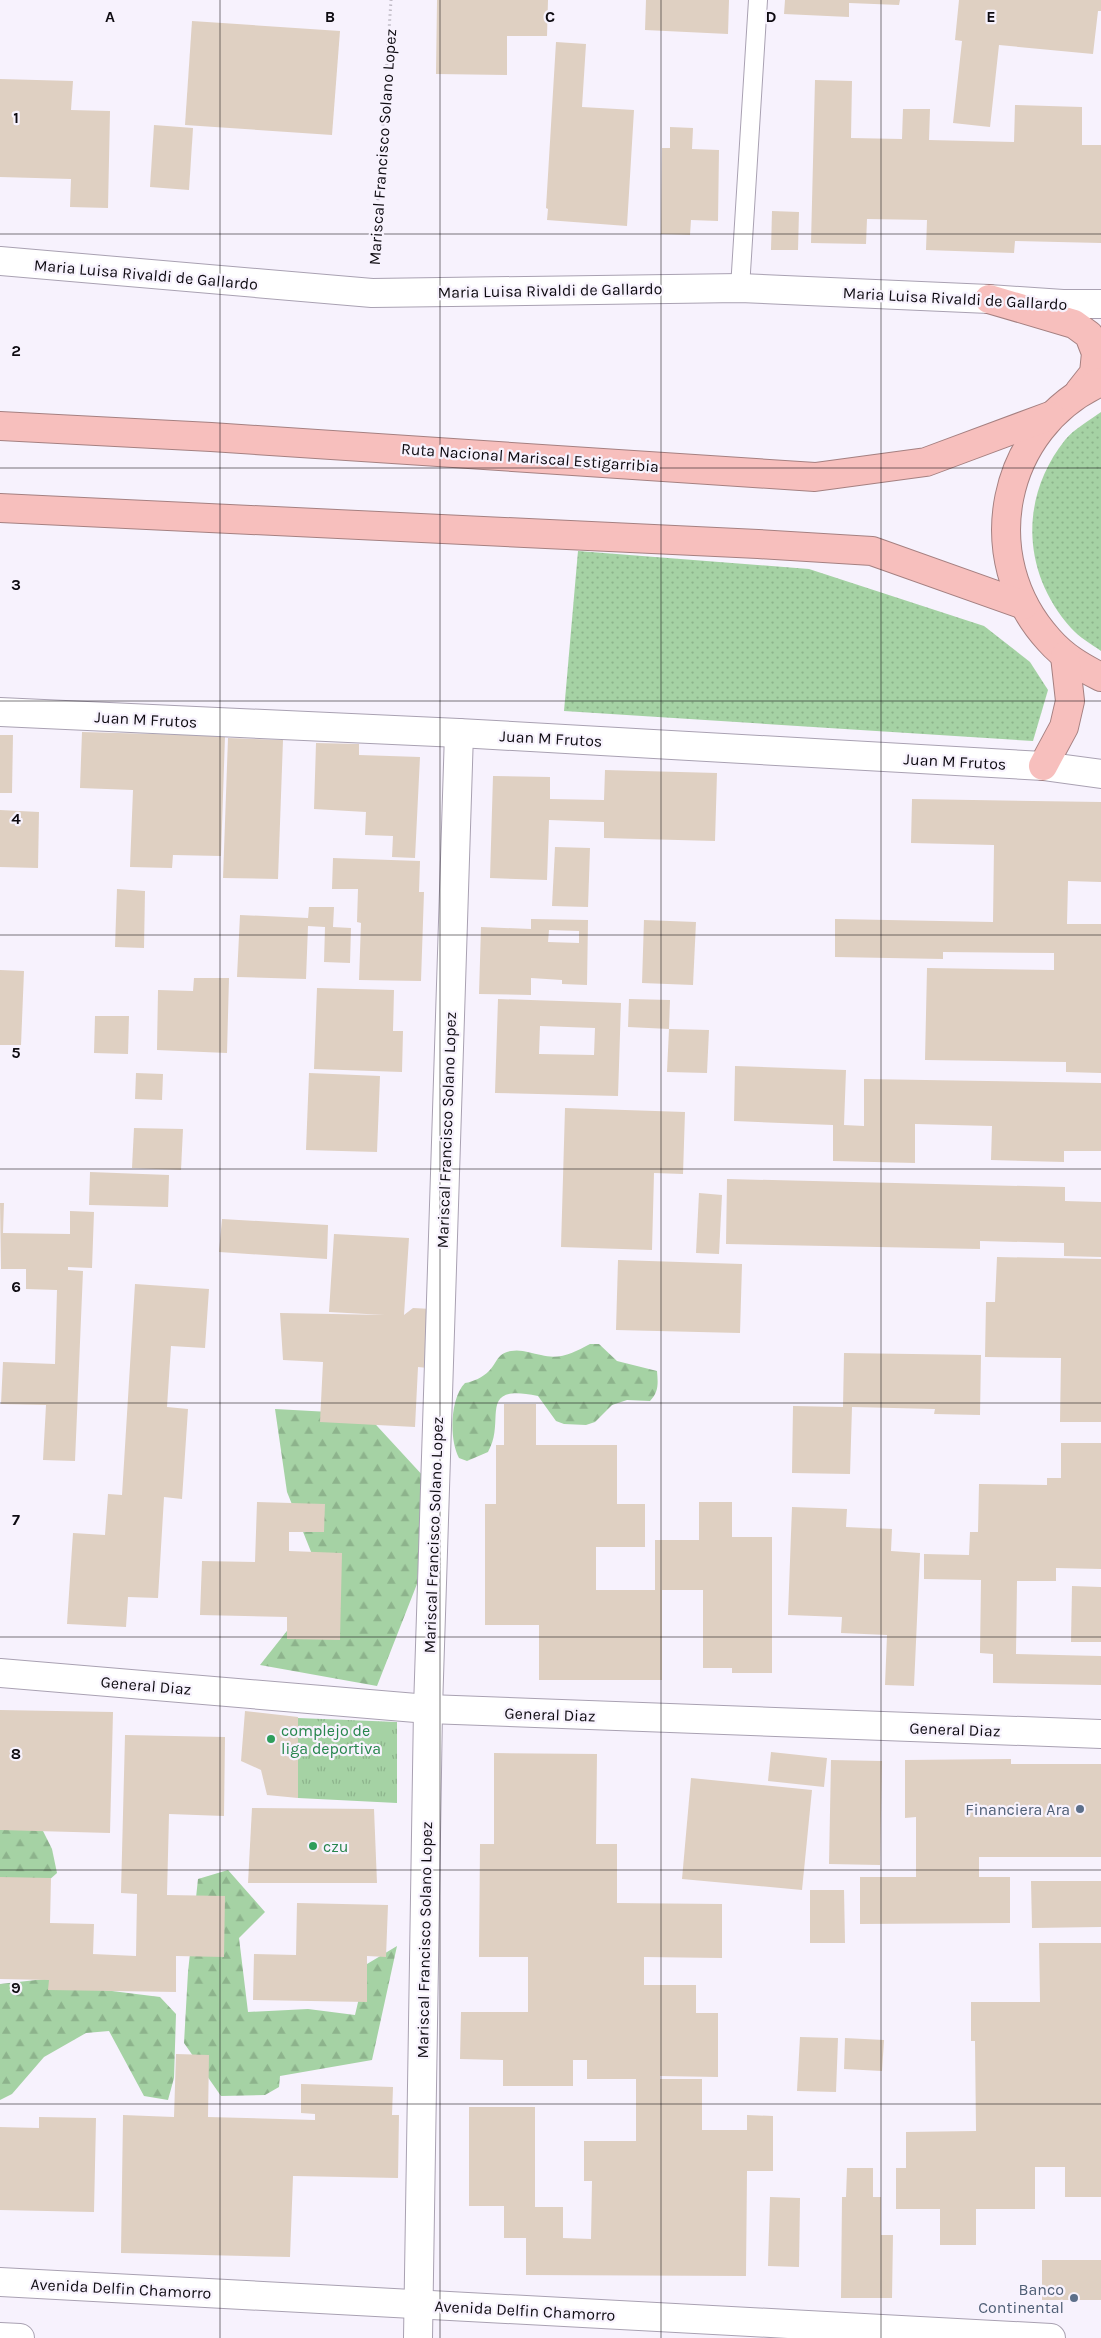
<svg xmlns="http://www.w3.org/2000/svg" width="1101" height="2338" font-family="Karla,sans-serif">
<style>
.grass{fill:url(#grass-dots)}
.forest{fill:url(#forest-firs)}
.park{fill:url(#park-tufts)}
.building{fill:#dfd0c2;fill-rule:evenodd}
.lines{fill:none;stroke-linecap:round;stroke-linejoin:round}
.lane-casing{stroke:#a9a1b2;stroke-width:20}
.street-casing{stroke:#a9a1b2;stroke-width:30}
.highway-casing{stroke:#a58081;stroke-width:30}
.path{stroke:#a6a1ab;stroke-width:3;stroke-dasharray:1 4;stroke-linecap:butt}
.lane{stroke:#fff;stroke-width:18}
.street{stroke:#fff;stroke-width:28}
.highway{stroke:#f7bfbd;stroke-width:28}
.grid{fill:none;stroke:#0e0b11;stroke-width:1;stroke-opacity:0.55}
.leisure-dot{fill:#2e9e5b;stroke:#f7f2fd;stroke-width:2}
.service-dot{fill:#5c6f8a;stroke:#f7f2fd;stroke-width:2}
.labels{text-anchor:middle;stroke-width:4.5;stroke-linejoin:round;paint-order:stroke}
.street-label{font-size:16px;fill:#0e0b11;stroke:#f7f2fd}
.leisure-label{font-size:16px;fill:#27864d;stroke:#f7f2fd;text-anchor:start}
.service-label{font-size:16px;fill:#4e5e75;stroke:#f7f2fd;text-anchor:end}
.grid-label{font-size:16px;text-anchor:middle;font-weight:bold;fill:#0e0b11;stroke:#f7f2fd;stroke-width:4.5;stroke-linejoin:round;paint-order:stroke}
</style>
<defs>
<pattern id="grass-dots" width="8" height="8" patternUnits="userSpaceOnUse" patternTransform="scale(1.25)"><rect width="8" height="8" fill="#a5d2a4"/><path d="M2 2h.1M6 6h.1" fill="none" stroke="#8db38c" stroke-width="1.8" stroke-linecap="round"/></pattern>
<pattern id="forest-firs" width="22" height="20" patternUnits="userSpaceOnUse" patternTransform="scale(1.25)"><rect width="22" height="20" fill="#a5d2a4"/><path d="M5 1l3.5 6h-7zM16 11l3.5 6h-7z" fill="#8db38c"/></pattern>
<pattern id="park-tufts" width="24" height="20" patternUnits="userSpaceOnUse" patternTransform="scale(1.25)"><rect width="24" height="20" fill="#a5d2a4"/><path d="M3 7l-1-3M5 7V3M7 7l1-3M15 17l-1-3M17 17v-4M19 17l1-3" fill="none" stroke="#8db38c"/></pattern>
</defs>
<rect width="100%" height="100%" fill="#f7f2fd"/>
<g class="grass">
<path d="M1101 412V651C1091 644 1079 637 1071 628 1022 573 1019 498 1065 440 1074 429 1090 420 1101 412Z"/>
<polygon points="578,551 809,569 984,626 1030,662 1048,690 1033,741 564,711"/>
</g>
<g class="forest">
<path d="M590 1344H599L617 1361 657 1371C658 1383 659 1392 650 1401L627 1400 612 1405 595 1422 586 1425 564 1424 556 1421 538 1396C475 1383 507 1420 488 1452L467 1461 459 1458C449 1440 450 1398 465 1383 473 1382 483 1377 489 1371 497 1363 497 1353 511 1351 521 1349 531 1353 541 1355 560 1360 573 1353 590 1344Z"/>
<polygon points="275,1409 366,1414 425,1478 417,1584 377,1686 260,1665 324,1584 287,1492"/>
<polygon points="0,1802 41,1827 52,1849 57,1873 39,1889 0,1879"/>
<polygon points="228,1870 265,1912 239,1938 248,2012 308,2009 355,2015 367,1964 397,1946 372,2060 280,2076 279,2087 265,2095 221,2096 184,2043 188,1972 198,1879"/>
<polygon points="45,1979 96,1989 160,1997 176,2014 174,2078 168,2100 144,2096 109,2031 86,2033 44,2057 12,2094 0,2100 0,1984"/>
</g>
<polygon class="park" points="298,1718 397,1722 397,1803 298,1798"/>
<g class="building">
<polygon points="437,0 548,0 547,36 507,36 507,75 436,74"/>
<polygon points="646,0 729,0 728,34 645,30"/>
<polygon points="785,0 900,0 899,5 849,3 849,17 784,14"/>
<polygon points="959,0 1101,0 1101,11 1098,11 1093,54 999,45 990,127 953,123 962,41 955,40"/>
<polygon points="192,21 340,31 332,135 185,125"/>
<polygon points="556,42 586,44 582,107 634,110 627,226 547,220 548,209 546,208"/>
<polygon points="0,79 73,81 71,110 110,111 108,208 70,207 71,179 0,177"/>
<polygon points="815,80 852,81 851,138 902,139 903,109 930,109 929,140 1014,142 1015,105 1082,107 1082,145 1101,145 1101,243 1015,241 1014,253 926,250 927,220 867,219 866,244 811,243"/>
<polygon points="154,125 193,128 189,190 150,187"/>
<polygon points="670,127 693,128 692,149 719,150 718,221 691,220 690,235 661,234 662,148 670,148"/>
<polygon points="772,211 799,212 798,250 771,250"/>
<polygon points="82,732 225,736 221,856 173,855 172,868 130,867 133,790 80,788"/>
<polygon points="0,735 13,735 12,793 0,793"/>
<polygon points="228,738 283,740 278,879 223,878"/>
<polygon points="316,743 359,744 359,755 420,757 415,858 392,857 393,836 365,835 366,812 314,809"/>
<polygon points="605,770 717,773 715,841 604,838 604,822 549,820 547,880 490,878 493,776 550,777 550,799 604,800"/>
<polygon points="912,799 1101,802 1101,882 1068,881 1067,924 1101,924 1101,1073 1066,1072 1066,1062 925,1060 927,968 1054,970 1054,953 943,952 943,959 835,957 835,919 993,922 994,845 911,843"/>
<polygon points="0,810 39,812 38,868 0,867"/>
<polygon points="555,847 590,848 588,907 552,906"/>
<polygon points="333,858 420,861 419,892 424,892 421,981 359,980 361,923 357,922 358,889 332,889"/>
<polygon points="117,889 145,891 144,948 115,947"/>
<polygon points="309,907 334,907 333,927 351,928 350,963 324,962 325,927 308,926 306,979 237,977 240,915 308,918"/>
<path d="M531 919 588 920 587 985 562 984V980L531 978V995L479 994 481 927 531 929ZM549 930 579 931V943L548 942Z"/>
<polygon points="644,920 696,922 693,985 642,983"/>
<polygon points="0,970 24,971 21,1045 0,1045"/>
<polygon points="194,978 229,978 227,1053 157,1050 158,990 193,991"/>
<polygon points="317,988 394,990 393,1031 403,1031 402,1072 314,1069"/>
<path d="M498 999 621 1003 618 1096 495 1093ZM540 1026 595 1028 594 1055 539 1054Z"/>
<polygon points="629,999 670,1000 669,1029 628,1027"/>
<polygon points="95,1016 129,1016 128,1054 94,1053"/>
<polygon points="669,1029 709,1030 707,1073 667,1072"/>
<polygon points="735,1066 846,1070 844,1125 864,1126 864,1079 1101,1083 1101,1151 1064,1151 1064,1162 991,1160 992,1126 915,1124 915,1163 833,1161 833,1125 734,1121"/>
<polygon points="136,1073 163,1074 162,1100 135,1099"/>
<polygon points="309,1073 380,1076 377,1152 306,1150"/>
<polygon points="565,1108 685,1112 683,1174 654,1173 652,1250 561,1247"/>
<polygon points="134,1128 183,1129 181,1170 132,1168"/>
<polygon points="90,1172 169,1175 168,1207 89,1205"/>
<polygon points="727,1179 1065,1187 1065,1201 1101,1202 1101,1257 1064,1256 1064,1243 980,1241 980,1249 726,1244"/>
<polygon points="699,1193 722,1195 719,1254 696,1253"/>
<polygon points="0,1203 4,1203 3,1233 70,1234 70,1211 94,1212 92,1268 68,1267 68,1270 83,1271 75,1461 43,1460 46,1405 1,1404 3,1362 55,1364 57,1290 26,1289 26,1269 1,1269"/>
<polygon points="222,1219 328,1225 327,1259 219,1252"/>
<polygon points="334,1234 409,1238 404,1315 413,1308 432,1309 428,1368 418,1367 415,1427 320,1422 323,1362 283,1360 280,1313 385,1315 329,1312"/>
<polygon points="997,1257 1101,1259 1101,1422 1060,1422 1061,1358 985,1357 986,1302 995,1302"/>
<polygon points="618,1260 742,1264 740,1333 616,1330"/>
<polygon points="135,1284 209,1289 205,1348 171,1346 167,1407 188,1409 182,1499 164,1497 158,1598 128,1597 126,1627 67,1624 73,1533 105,1535 108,1494 122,1495"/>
<polygon points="844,1353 981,1355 980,1415 934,1414 935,1409 852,1407 850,1474 792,1473 793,1406 843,1407"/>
<polygon points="504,1404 536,1404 536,1445 617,1445 617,1504 645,1504 645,1547 596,1547 596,1590 655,1590 655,1540 699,1540 699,1502 732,1502 732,1537 772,1537 772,1673 732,1673 732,1668 703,1668 703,1590 662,1590 662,1680 539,1680 539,1625 485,1625 485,1504 496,1504 496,1445 504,1445"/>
<polygon points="1061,1443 1101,1443 1101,1569 1056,1568 1056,1581 1017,1581 1016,1654 1101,1656 1101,1685 993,1683 993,1654 980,1653 981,1580 924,1579 924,1554 969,1555 970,1532 978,1532 979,1484 1047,1485 1047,1478 1061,1478"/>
<polygon points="257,1502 325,1504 324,1532 289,1532 289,1551 342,1553 340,1640 287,1639 287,1617 200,1615 202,1561 255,1562"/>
<polygon points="792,1507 847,1509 846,1527 892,1529 891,1551 920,1553 914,1686 885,1685 887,1635 841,1633 842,1617 788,1615"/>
<polygon points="1072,1586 1101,1587 1101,1642 1071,1642"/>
<polygon points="0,1710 113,1712 110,1833 0,1830"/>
<polygon points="245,1711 298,1717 298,1798 267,1795 261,1770 241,1761"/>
<polygon points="125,1735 225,1737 224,1816 169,1814 167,1895 225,1896 224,1957 176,1956 176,1992 48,1990 49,1980 0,1979 0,1877 51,1878 50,1923 94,1924 93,1954 136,1956 137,1894 121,1893"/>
<polygon points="771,1752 827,1758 824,1787 768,1781"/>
<polygon points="494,1753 597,1754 596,1844 617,1844 617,1903 722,1904 722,1958 644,1957 644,1985 696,1985 696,2013 718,2013 718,2077 660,2076 660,2079 702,2079 702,2130 747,2130 747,2115 773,2116 773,2171 747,2171 746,2276 526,2275 526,2238 504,2238 504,2206 469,2206 469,2107 535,2107 535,2207 563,2207 563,2238 591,2239 592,2181 584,2181 584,2141 636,2141 636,2079 587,2079 587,2060 573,2060 573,2086 503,2086 503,2060 460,2059 461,2012 528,2012 528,1957 479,1957 480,1844 494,1844"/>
<polygon points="1011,1759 1011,1764 1101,1764 1101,1857 979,1857 979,1877 1010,1877 1010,1923 860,1924 860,1877 916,1877 916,1817 905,1818 905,1760"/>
<polygon points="831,1760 882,1761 880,1865 829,1864"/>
<polygon points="691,1778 812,1790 802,1890 682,1879"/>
<polygon points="252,1808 374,1809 377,1883 248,1883"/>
<polygon points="1031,1881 1101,1881 1101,1927 1032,1928"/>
<polygon points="810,1890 844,1890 845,1943 810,1943"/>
<polygon points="297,1903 388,1905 386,1957 367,1956 367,2002 253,2000 254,1954 296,1955"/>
<polygon points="1039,1943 1101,1943 1101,2197 1065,2197 1065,2167 1035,2167 1035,2209 976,2209 976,2245 940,2245 940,2209 896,2209 896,2168 906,2168 906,2132 976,2131 975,2041 971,2041 971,2002 1040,2002"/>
<polygon points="800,2037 838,2038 836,2092 797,2091"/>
<polygon points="845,2038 884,2040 882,2071 844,2069"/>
<polygon points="176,2054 209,2055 208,2117 315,2120 315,2114 301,2113 301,2084 393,2087 392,2115 399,2115 398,2178 293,2176 290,2257 121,2253 123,2115 174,2117"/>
<polygon points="39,2117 96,2118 94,2212 0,2210 0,2127 39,2128"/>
<polygon points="847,2168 873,2168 873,2197 881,2197 881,2235 893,2235 892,2298 841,2298 842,2197 846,2197"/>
<polygon points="770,2197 800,2198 799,2267 768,2266"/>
<rect x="1042" y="2260" width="59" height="40"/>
</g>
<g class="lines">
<g class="lane-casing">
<polyline id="lane" points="740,288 758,0"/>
</g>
<g class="street-casing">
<g id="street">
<polyline points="0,261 372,293 740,288 989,299 1063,304 1101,304"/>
<polyline points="0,712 459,733 1043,766 1101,774"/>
<polyline points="0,1673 428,1709 1101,1734"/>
<polyline points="0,2282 1051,2338"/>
<polyline points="0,2337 20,2338"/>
<polyline points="418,2338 428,1709 459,733"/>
</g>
</g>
<g class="highway-casing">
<g id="highway">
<polyline points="989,299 1074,324 1089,335 1096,353 1094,373 1079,392"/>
<path d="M1101 382C1001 427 974 558 1049 640 1064 657 1081 667 1101 677"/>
<polyline points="0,426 211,437 815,477 926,462 1050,416"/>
<polyline points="0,508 758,544 872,551 1024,605"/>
<polyline points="1043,766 1064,727 1070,701 1065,656"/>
</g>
</g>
<polyline class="path" points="374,260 391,0"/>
<use href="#lane" class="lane"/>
<use href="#street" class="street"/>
<use href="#highway" class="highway"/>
</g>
<path class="grid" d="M220 0V2338M440 0V2338M661 0V2338M881 0V2338M0 234H1101M0 468H1101M0 701H1101M0 935H1101M0 1169H1101M0 1403H1101M0 1637H1101M0 1870H1101M0 2104H1101"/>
<g class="leisure-dot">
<circle cx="271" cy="1739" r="5"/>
<circle cx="313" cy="1846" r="5"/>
</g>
<g class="service-dot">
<circle cx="1080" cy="1809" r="5"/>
<circle cx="1074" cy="2298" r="5"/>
</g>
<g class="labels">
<g class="street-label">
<text transform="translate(382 147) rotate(-86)" y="6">Mariscal Francisco Solano Lopez</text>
<text transform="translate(146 274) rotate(5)" y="6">Maria Luisa Rivaldi de Gallardo</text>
<text transform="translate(550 290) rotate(-1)" y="6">Maria Luisa Rivaldi de Gallardo</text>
<text transform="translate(955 298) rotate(3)" y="6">Maria Luisa Rivaldi de Gallardo</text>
<text transform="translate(530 457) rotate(4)" y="6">Ruta Nacional Mariscal Estigarribia</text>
<text transform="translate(146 719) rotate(3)" y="6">Juan M Frutos</text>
<text transform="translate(551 738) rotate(3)" y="6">Juan M Frutos</text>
<text transform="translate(955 761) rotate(3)" y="6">Juan M Frutos</text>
<text transform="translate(446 1130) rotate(-88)" y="6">Mariscal Francisco Solano Lopez</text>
<text transform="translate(433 1535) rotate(-88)" y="6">Mariscal Francisco Solano Lopez</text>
<text transform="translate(146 1685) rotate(5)" y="6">General Diaz</text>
<text transform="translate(550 1714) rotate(2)" y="6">General Diaz</text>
<text transform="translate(955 1729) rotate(2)" y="6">General Diaz</text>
<text transform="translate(424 1940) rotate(-89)" y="6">Mariscal Francisco Solano Lopez</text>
<text transform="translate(121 2288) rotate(3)" y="6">Avenida Delfin Chamorro</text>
<text transform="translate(525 2310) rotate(3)" y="6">Avenida Delfin Chamorro</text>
</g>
<g class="leisure-label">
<text x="281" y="1736">complejo de<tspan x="281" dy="18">liga deportiva</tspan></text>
<text x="323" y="1852">czu</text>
</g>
<g class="service-label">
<text x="1070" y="1815">Financiera Ara</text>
<text x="1064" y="2295">Banco<tspan x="1064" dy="18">Continental</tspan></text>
</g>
</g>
<g class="grid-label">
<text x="110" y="22">A</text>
<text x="330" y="22">B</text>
<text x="550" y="22">C</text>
<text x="771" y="22">D</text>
<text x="991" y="22">E</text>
<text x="16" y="123">1</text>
<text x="16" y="356">2</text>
<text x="16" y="590">3</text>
<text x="16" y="824">4</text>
<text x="16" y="1058">5</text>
<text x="16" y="1292">6</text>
<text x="16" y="1525">7</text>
<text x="16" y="1759">8</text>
<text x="16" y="1993">9</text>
</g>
</svg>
